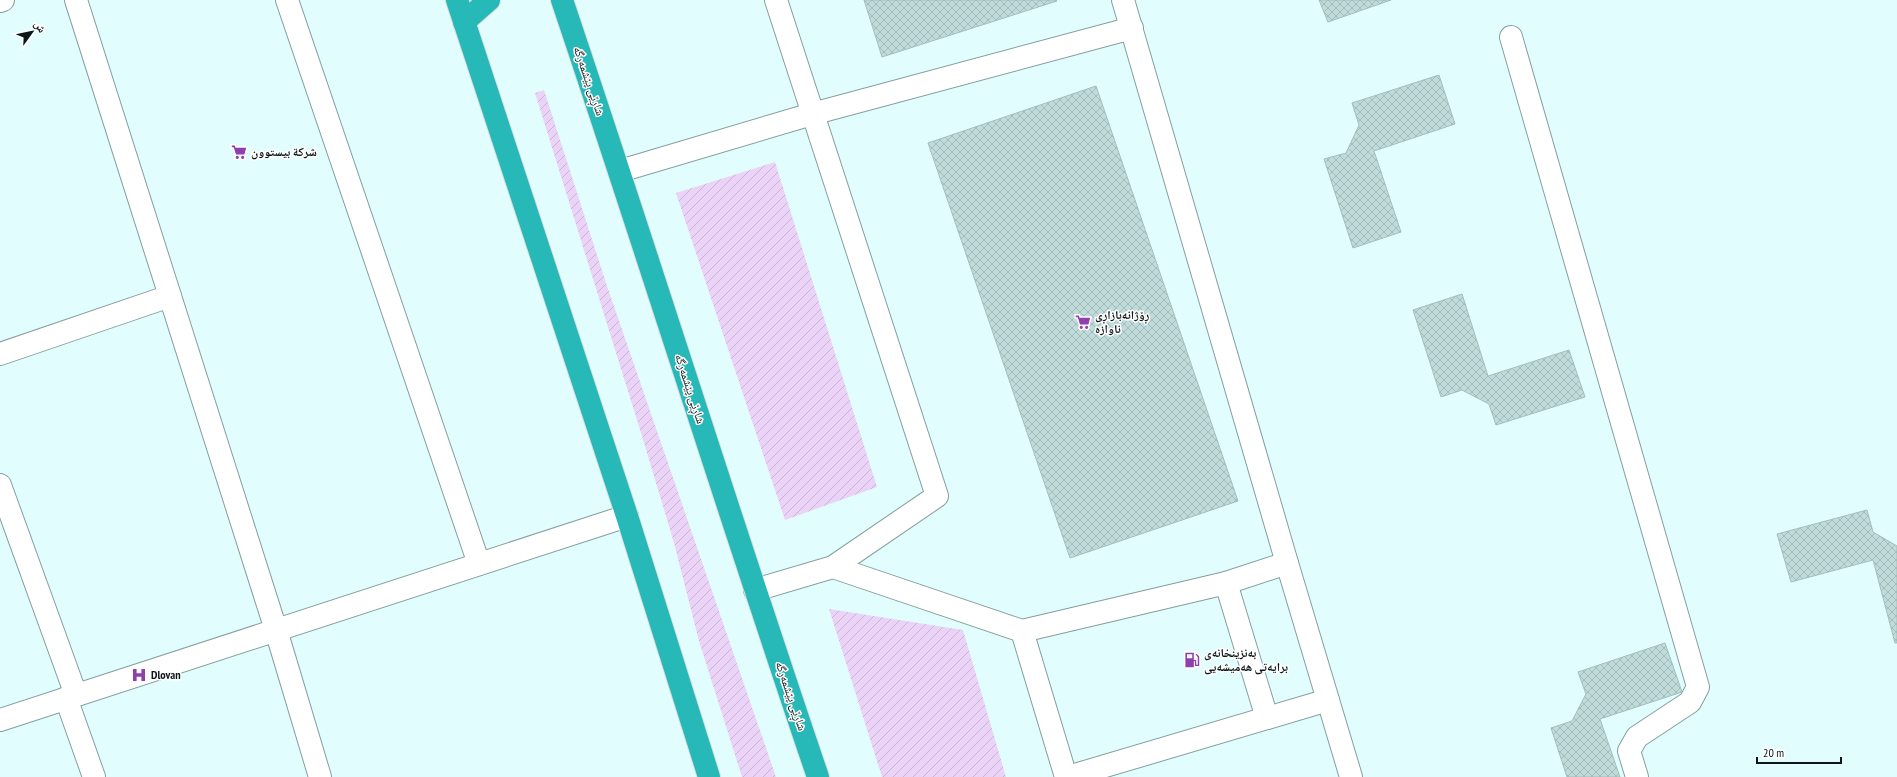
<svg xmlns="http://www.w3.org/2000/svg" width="1897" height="777" font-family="'PT Sans Narrow','Noto Naskh Arabic',sans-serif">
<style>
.garden{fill:url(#garden-furrows)}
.building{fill:url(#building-cross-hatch);stroke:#a2bebd}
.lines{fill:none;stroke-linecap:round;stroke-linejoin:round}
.minor-casing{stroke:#849f9e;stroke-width:24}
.highway-casing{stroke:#dddfdf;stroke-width:24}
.minor{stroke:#fff;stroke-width:22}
.highway{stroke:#27b8b8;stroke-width:22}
.labels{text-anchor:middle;stroke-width:3;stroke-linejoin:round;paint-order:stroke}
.street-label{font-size:12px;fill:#0d1717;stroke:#fff}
.poi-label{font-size:12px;font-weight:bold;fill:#0d1717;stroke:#fff;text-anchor:start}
</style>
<defs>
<pattern id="garden-furrows" width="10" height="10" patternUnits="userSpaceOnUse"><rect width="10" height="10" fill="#ebd3f7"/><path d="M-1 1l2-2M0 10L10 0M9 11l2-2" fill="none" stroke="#c8b4d3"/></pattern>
<pattern id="building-cross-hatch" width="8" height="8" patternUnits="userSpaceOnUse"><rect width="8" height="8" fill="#bfdbda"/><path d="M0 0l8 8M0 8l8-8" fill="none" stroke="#a3bbba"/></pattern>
</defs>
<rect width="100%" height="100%" fill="#e1fdfd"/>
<g class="garden">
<polygon points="544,90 606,283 776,777 742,777 699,641 674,543 642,436 535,93"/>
<polygon points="775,162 877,487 785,520 676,193"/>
<polygon points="829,609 963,630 1006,777 882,777"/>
</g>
<g class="building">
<polygon points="864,0 1056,0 1057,1 882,57"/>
<polygon points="1319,0 1391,0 1328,22"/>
<polygon points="1439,75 1455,124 1374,151 1401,232 1353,248 1324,159 1346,153 1359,125 1352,103"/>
<polygon points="1096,86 1238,501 1070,558 928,143"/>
<polygon points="1462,294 1488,376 1569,350 1585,397 1496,425 1489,404 1462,390 1441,397 1413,310"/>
<polygon points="1867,510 1873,532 1897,546 1897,643 1895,643 1873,560 1791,582 1777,534"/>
<polygon points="1665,643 1682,692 1600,719 1620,777 1567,777 1551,728 1572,721 1586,694 1578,672"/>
</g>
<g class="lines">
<g class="minor-casing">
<g id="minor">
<polyline points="76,0 276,630 320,777"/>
<polyline points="287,0 479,564"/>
<polyline points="1123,0 1287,563 1351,777"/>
<polyline points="0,1 3,0"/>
<polyline points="1511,37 1698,687 1690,702 1637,737 1629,751 1637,777"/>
<polyline points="620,171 812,114 1132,28"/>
<polyline points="0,354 170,296"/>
<polyline points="0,485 76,695"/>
<polyline points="833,567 1022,631 1226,583 1287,563"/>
<polyline points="1226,583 1267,718"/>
<polyline points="755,590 833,567 937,496 776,0"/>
<polyline points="1022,631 1066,777"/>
<polyline points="66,698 94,777"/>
<polyline points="0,720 627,516"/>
<polyline points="1068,777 1328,700"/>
</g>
</g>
<g class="highway-casing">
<g id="highway">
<polyline points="457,0 627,516 709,777"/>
<path d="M562 0C649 258 730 519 818 777"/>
<polyline points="464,22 489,0"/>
</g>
</g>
<use href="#minor" class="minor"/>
<use href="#highway" class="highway"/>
</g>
<defs>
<g id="supermarket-bare" transform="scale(1.2)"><path d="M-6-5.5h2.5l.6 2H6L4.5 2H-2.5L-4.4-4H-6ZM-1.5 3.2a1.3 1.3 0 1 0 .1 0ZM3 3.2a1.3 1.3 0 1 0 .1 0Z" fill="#8f3fae" stroke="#fff" stroke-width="2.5" paint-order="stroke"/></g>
<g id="fuel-bare" transform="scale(1.2)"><path d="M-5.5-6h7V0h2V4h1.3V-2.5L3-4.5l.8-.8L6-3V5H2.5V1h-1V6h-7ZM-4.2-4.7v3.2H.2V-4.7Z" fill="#8f3fae" stroke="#fff" stroke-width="2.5" paint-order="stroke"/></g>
<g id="hospital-bare" transform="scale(1.2)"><path d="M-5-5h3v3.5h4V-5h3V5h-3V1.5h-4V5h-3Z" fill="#8f3fae" stroke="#fff" stroke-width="2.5" paint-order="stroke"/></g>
</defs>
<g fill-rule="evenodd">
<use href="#supermarket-bare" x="239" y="152"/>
<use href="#supermarket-bare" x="1083" y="322"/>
<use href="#fuel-bare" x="1192" y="660"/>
<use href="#hospital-bare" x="139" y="675"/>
</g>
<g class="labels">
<g class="street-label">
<text transform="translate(589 81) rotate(71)" y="4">شاڕێی پێشمەرگە</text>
<text transform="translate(690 389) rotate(72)" y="4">شاڕێی پێشمەرگە</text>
<text transform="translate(791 696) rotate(71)" y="4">شاڕێی پێشمەرگە</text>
</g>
<g class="poi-label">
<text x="251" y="156">شرکة بیستوون</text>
<text x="1095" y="319">ڕۆژانەبازاڕی<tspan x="1095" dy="14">ناوازە</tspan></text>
<text x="1204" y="657">بەنزینخانەی<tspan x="1204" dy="14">برایەتی هەمیشەیی</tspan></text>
<text x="151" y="679">Dlovan</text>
</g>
</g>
<g transform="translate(32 32) rotate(57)" stroke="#ffffff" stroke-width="3" paint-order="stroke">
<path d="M0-3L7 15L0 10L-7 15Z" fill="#0d1717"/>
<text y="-6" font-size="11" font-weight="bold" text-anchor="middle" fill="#0d1717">ش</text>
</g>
<path d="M1757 757v6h84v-6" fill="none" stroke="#0d1717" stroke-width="2"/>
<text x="1763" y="757" font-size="12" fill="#0d1717" stroke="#ffffff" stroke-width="3" paint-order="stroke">20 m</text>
</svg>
